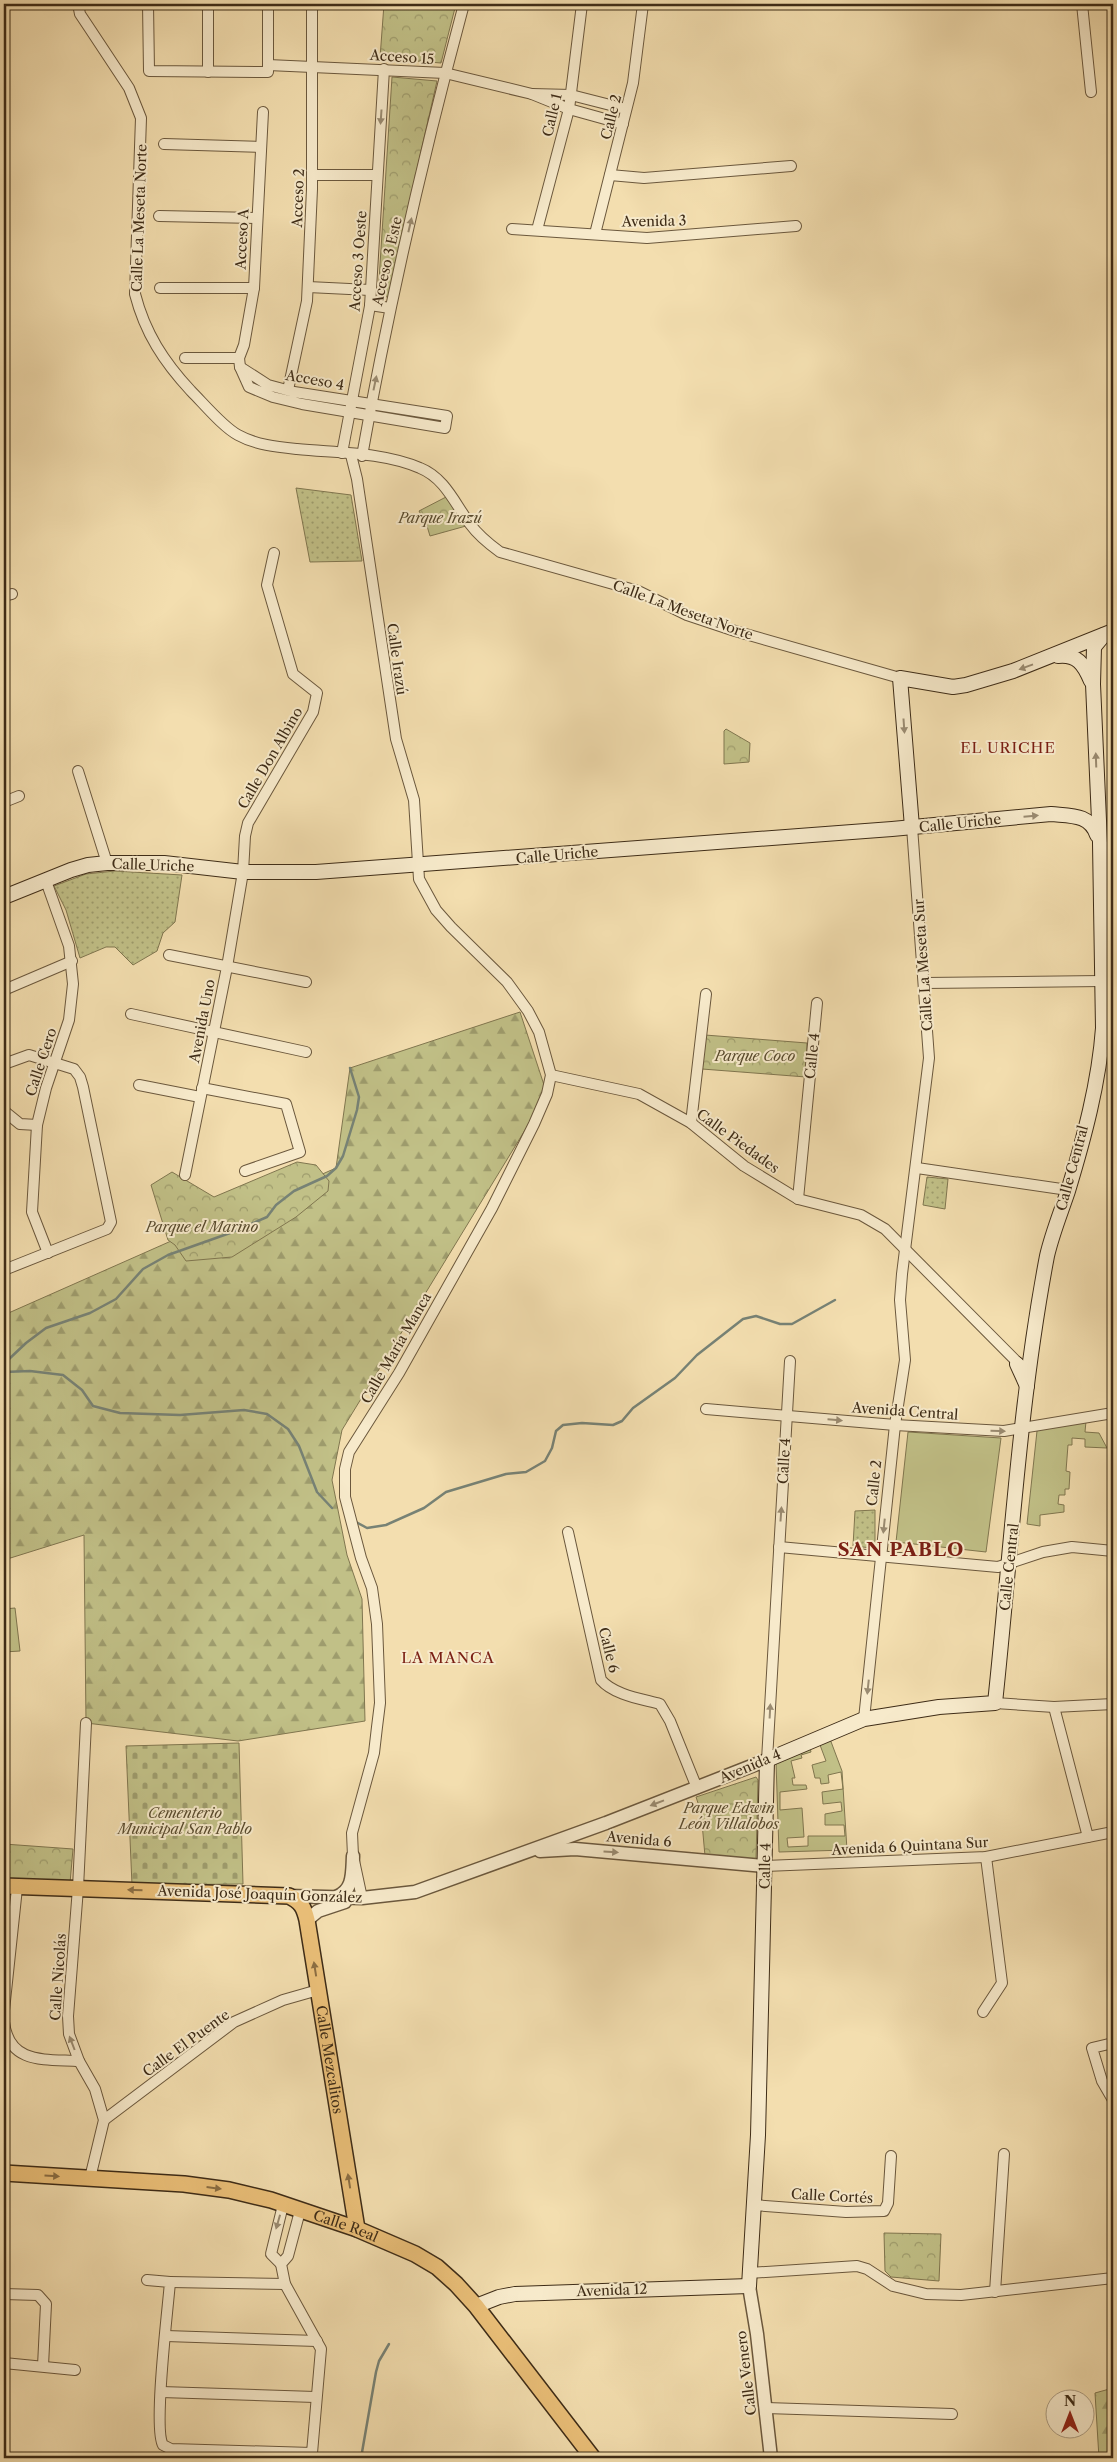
<svg xmlns="http://www.w3.org/2000/svg" width="1117" height="2462" font-family="'Libre Caslon Text',serif">
<style>
.grass{fill:url(#grass-dots);stroke:#80764f}
.forest{fill:url(#forest-firs);stroke:#80764f}
.cemetery{fill:url(#cemetery-stones);stroke:#80764f}
.park{fill:url(#park-crowns);stroke:#80764f}
.garden{fill:#c1c087;stroke:#80764f;fill-rule:evenodd}
.lines{fill:none;stroke-linecap:round;stroke-linejoin:round}
.stream{stroke:#778275;stroke-width:2.5}
.minor-casing{stroke:#6b583d;stroke-width:12}
.tertiary-casing{stroke:#6b583d;stroke-width:15}
.secondary-casing{stroke:#3e2c17;stroke-width:16}
.primary-casing{stroke:#3e2c17;stroke-width:18}
.minor{stroke:#f7eacb;stroke-width:10}
.tertiary{stroke:#f7eacb;stroke-width:12}
.secondary{stroke:#f7eacb;stroke-width:14}
.primary{stroke:#eabf78;stroke-width:15}
.oneway{fill:#9a8b71}
.oneway2{fill:#8b6e43}
.labels{text-anchor:middle;stroke-width:4;stroke-linejoin:round;paint-order:stroke}
.street-label{font-size:14px;fill:#3e2c17;stroke:#f7eacb}
.park-label{font-size:14px;font-style:italic;fill:#584a2d;stroke:#f7eacb}
.neighbourhood-label{font-size:15px;letter-spacing:1px;fill:#7a1f14;stroke:#f7eacb}
.district-label{font-size:19px;font-weight:bold;letter-spacing:1px;fill:#7a1f14;stroke:#f7eacb}
</style>
<defs>
<pattern id="grass-dots" width="8" height="8" patternUnits="userSpaceOnUse" patternTransform="scale(1.25)"><rect width="8" height="8" fill="#c1c087"/><path d="M2 2h.1M6 6h.1" fill="none" stroke="#9e9c6d" stroke-width="1.8" stroke-linecap="round"/></pattern>
<pattern id="forest-firs" width="22" height="20" patternUnits="userSpaceOnUse" patternTransform="scale(1.25)"><rect width="22" height="20" fill="#c1c087"/><path d="M5 1l3.5 6h-7zM16 11l3.5 6h-7z" fill="#9e9c6d"/></pattern>
<pattern id="cemetery-stones" width="16" height="16" patternUnits="userSpaceOnUse" patternTransform="scale(1.25)"><rect width="16" height="16" fill="#c1c087"/><path d="M2 7V4a2 2 0 0 1 4 0v3zM10 15v-3a2 2 0 0 1 4 0v3z" fill="#9e9c6d"/></pattern>
<pattern id="park-crowns" width="20" height="18" patternUnits="userSpaceOnUse" patternTransform="scale(1.25)"><rect width="20" height="18" fill="#c1c087"/><path d="M2 6a3 3 0 1 1 6 0M12 15a3 3 0 1 1 6 0" fill="none" stroke="#9e9c6d"/></pattern>
</defs>
<rect width="100%" height="100%" fill="#f3deaf"/>
<filter id="stains"><feTurbulence type="fractalNoise" baseFrequency=".004" numOctaves="4"/><feColorMatrix values="0 0 0 0 .2 0 0 0 0 .09 0 0 0 0 .02 0 0 0 .5 -.17"/></filter>
<radialGradient id="worn" r=".72"><stop offset=".6" stop-color="#630" stop-opacity="0"/><stop offset="1" stop-color="#630" stop-opacity=".3"/></radialGradient>
<g class="grass">
<polygon points="296,488 351,495 362,561 310,562"/>
<polygon points="115,871 182,875 175,922 163,933 157,951 133,965 115,947 106,947 80,958 66,910 54,886 86,874"/>
<polygon points="927,1177 948,1179 945,1209 923,1205"/>
<polygon points="875,1510 875,1545 872,1548 853,1546 855,1511"/>
</g>
<g class="forest">
<polygon points="520,1012 547,1094 342,1430 332,1480 347,1555 362,1599 365,1721 238,1741 86,1723 84,1535 4,1560 4,1315 336,1168 350,1068"/>
<polygon points="1113,2388 1113,2458 1099,2458 1095,2393"/>
</g>
<polygon class="cemetery" points="239,1743 243,1884 132,1885 126,1746"/>
<g class="park">
<polygon points="384,4 456,4 441,63 380,58"/>
<polygon points="392,77 437,81 388,297 378,296"/>
<polygon points="446,497 466,526 430,536 427,526 419,511"/>
<polygon points="726,729 750,743 749,762 724,764 724,731"/>
<polygon points="705,1035 807,1043 806,1077 702,1069"/>
<polygon points="297,1162 316,1165 329,1181 328,1191 296,1217 232,1257 186,1261 175,1245 168,1240 151,1185 172,1172 214,1197"/>
<polygon points="756,1777 758,1780 756,1859 705,1856 701,1812 696,1797"/>
<polygon points="4,1844 73,1849 70,1883 4,1879"/>
<polygon points="884,2233 941,2234 939,2281 891,2277 885,2271"/>
</g>
<g class="garden">
<polygon points="1086,1421 1085,1432 1099,1433 1107,1448 1085,1447 1085,1439 1072,1438 1072,1445 1068,1445 1066,1471 1070,1472 1069,1489 1065,1489 1065,1495 1059,1495 1058,1504 1064,1505 1064,1512 1040,1515 1040,1526 1027,1524 1037,1431 1040,1428"/>
<polygon points="908,1432 1001,1438 986,1552 896,1542"/>
<polygon points="15,1608 20,1651 4,1652 4,1609"/>
<path d="M830 1739 842 1771 847 1850 779 1852 776 1762ZM820 1745 826 1761 812 1765 815 1778H820L821 1784 829 1783 828 1775 841 1772 843 1789 822 1792 823 1804 841 1802 842 1811 825 1814V1825H844L845 1836H808V1846L788 1847 787 1838 804 1837 802 1808 780 1810V1792L807 1789 806 1785H793L792 1778H795L791 1761 802 1758 801 1755 811 1752 810 1748Z"/>
</g>
<g class="lines">
<g class="stream">
<polyline points="4,1371 8,1360 26,1343 46,1328 90,1313 116,1299 143,1269 168,1255 230,1233 267,1217 276,1205 294,1191 327,1176 336,1168 343,1156 357,1110 359,1097 350,1068"/>
<polyline points="4,1372 30,1371 63,1375 82,1390 93,1406 120,1413 180,1415 244,1410 267,1414 288,1429 299,1446 317,1492 332,1508"/>
<polyline points="356,1522 367,1528 386,1525 424,1508 446,1492 506,1474 526,1472 545,1461 552,1448 556,1431 563,1425 582,1423 613,1425 622,1421 633,1408 675,1378 697,1355 743,1319 756,1316 780,1324 792,1324 835,1300"/>
<polyline points="361,2458 376,2372 379,2361 389,2344"/>
</g>
<g class="minor-casing">
<g id="minor">
<path d="M78 4 80 14 90 29 129 88 141 118 135 294C145 333 164 362 191 391 204 404 223 427 238 435 256 445 277 447 297 449 337 453 383 452 420 468 445 478 455 504 470 524 478 535 489 544 500 552L638 591 687 615 735 631 900 678"/>
<polyline points="148,4 149,71 268,72 268,4"/>
<polyline points="208,4 208,72"/>
<polyline points="1082,4 1091,92"/>
<polyline points="268,65 445,73 532,94"/>
<polyline points="623,124 569,109 532,94 571,95 626,109"/>
<polyline points="164,144 261,147"/>
<polyline points="312,175 377,175"/>
<polyline points="610,175 644,178 791,166"/>
<polyline points="159,216 257,218"/>
<polyline points="512,229 647,238 796,226"/>
<polyline points="537,230 569,109 582,4"/>
<polyline points="595,234 633,83 643,4"/>
<polyline points="308,287 370,290"/>
<polyline points="160,288 254,288"/>
<polyline points="370,305 390,308"/>
<polyline points="185,358 239,358"/>
<polygon points="240,367 268,385 294,392 447,416 445,428 302,404 273,397 249,387"/>
<polyline points="240,367 239,358 244,345 254,288 263,112"/>
<polyline points="288,390 307,301 312,189 312,4"/>
<polyline points="342,453 370,306 384,69"/>
<polyline points="351,455 357,479 396,739 414,800 419,879 436,910 451,927 507,982 528,1011 539,1032 551,1075 547,1094 534,1124 492,1208 399,1373 349,1452 345,1469 345,1497 361,1558 372,1588 377,1624 380,1703 377,1727 374,1753 352,1833 353,1856 362,1898"/>
<path d="M362 456C389 304 424 153 464 4"/>
<polyline points="4,596 12,594"/>
<polyline points="78,771 107,863"/>
<polyline points="4,802 19,796"/>
<polyline points="46,881 69,946 73,984 69,1020 46,1088 37,1125 32,1212 48,1253"/>
<polyline points="169,955 306,982"/>
<polyline points="1102,957 1113,957"/>
<polyline points="925,983 1102,981"/>
<polyline points="4,990 72,961"/>
<polyline points="131,1014 306,1052"/>
<polyline points="4,1064 29,1055 74,1069 80,1077 83,1087 111,1222 107,1229 4,1270"/>
<polyline points="551,1075 639,1094 691,1123 744,1166 798,1199 861,1215 885,1229 1023,1368"/>
<polyline points="139,1085 200,1097"/>
<polyline points="202,1088 286,1104 300,1152 245,1171"/>
<polyline points="4,1111 20,1124 37,1125"/>
<polyline points="691,1123 706,994"/>
<polyline points="917,1168 1068,1190"/>
<polyline points="185,1175 227,967 243,872 245,836 248,823 313,712 317,693 293,674 267,585 274,553"/>
<polyline points="798,1199 817,1003"/>
<polyline points="706,1409 895,1425 1004,1431 1113,1413"/>
<path d="M568 1532 601 1680C614 1695 642 1699 660 1704L670 1721 697 1788"/>
<polyline points="779,1547 998,1567 1043,1552 1072,1547 1113,1551"/>
<polyline points="995,1703 1054,1707 1113,1704"/>
<polyline points="1054,1707 1088,1837"/>
<polyline points="864,1719 895,1425 905,1360 900,1300 902,1274 929,1058 912,827"/>
<polyline points="86,1723 78,1888 68,2016 69,2034 79,2061 95,2089 104,2120 90,2178"/>
<polyline points="767,1760 790,1361"/>
<polyline points="765,1866 986,1857 1113,1832"/>
<polyline points="4,2010 17,1888"/>
<polyline points="983,2012 1002,1983 986,1857"/>
<path d="M4 2022C9 2065 46 2059 79 2061"/>
<polyline points="1113,2043 1092,2048 1102,2081 1113,2100"/>
<polyline points="104,2120 234,2022 283,2000 318,1990"/>
<polyline points="753,2205 846,2212 884,2211 888,2203 891,2156"/>
<polyline points="281,2264 271,2254 283,2205"/>
<polyline points="749,2273 857,2266 867,2269 893,2286 926,2294 961,2295 1113,2278"/>
<path d="M147 2280 170 2282C168 2308 153 2429 163 2445L171 2449 312 2453 321 2349 285 2284 281 2264 288 2256 300 2211"/>
<polyline points="170,2282 285,2284"/>
<polyline points="995,2292 1004,2154"/>
<polyline points="4,2294 38,2295 46,2304 43,2366"/>
<polyline points="166,2336 317,2341"/>
<polyline points="4,2363 75,2370"/>
<polyline points="161,2392 315,2397"/>
<polyline points="766,2408 952,2414"/>
</g>
</g>
<g class="tertiary-casing">
<g id="tertiary">
<polyline points="540,1851 575,1849 765,1866"/>
<polyline points="289,1896 362,1898 415,1892 606,1823 767,1760"/>
<path d="M336 1897C354 1890 352 1873 353 1856"/>
<polyline points="307,1920 318,1911 345,1902"/>
<polyline points="749,2286 757,2334 771,2458"/>
</g>
</g>
<g class="secondary-casing">
<g id="secondary">
<path d="M1058 656C1077 654 1084 664 1091 681"/>
<polyline points="912,827 900,678 953,687 966,685 1013,671 1113,631"/>
<path d="M4 897 71 870 88 865 107 863H164L243 872H316L892 829 1051 814C1071 816 1090 814 1097 835"/>
<polyline points="1017,1364 1027,1386"/>
<path d="M476 2306 499 2297 515 2294 749 2286 758 2135 767 1760 864 1719 939 1707 995 1703C1011 1554 1019 1403 1047 1256 1052 1234 1061 1212 1068 1191 1084 1138 1099 1083 1103 1028L1100 843 1093 684 1094 647 1104 635"/>
</g>
</g>
<g class="primary-casing">
<g id="primary">
<path id="s1" d="M4 1886 289 1896C301 1902 304 1907 307 1920L357 2229"/>
<path id="s2" d="M4 2173 184 2184 229 2190 271 2200 357 2229 415 2254 437 2267 456 2284 476 2306 593 2458"/>
</g>
</g>
<use href="#minor" class="minor"/>
<use href="#tertiary" class="tertiary"/>
<use href="#secondary" class="secondary"/>
<use href="#primary" class="primary"/>
</g>
<defs><path id="oneway-solid" d="M-6-.8H1V-3.2L6.5 0L1 3.2V.8H-6Z" transform="scale(1.25)"/></defs>
<g class="oneway">
<use href="#oneway-solid" transform="translate(381 117) rotate(94)"/>
<use href="#oneway-solid" transform="translate(410 225) rotate(-77)"/>
<use href="#oneway-solid" transform="translate(375 383) rotate(-78)"/>
<use href="#oneway-solid" transform="translate(1026 667) rotate(160)"/>
<use href="#oneway-solid" transform="translate(904 726) rotate(86)"/>
<use href="#oneway-solid" transform="translate(1096 760) rotate(-92)"/>
<use href="#oneway-solid" transform="translate(1031 816) rotate(-5)"/>
<use href="#oneway-solid" transform="translate(835 1420) rotate(5)"/>
<use href="#oneway-solid" transform="translate(998 1431) rotate(2)"/>
<use href="#oneway-solid" transform="translate(781 1514) rotate(-86)"/>
<use href="#oneway-solid" transform="translate(884 1526) rotate(96)"/>
<use href="#oneway-solid" transform="translate(868 1687) rotate(96)"/>
<use href="#oneway-solid" transform="translate(770 1711) rotate(-87)"/>
<use href="#oneway-solid" transform="translate(657 1803) rotate(159)"/>
<use href="#oneway-solid" transform="translate(611 1852) rotate(4)"/>
<use href="#oneway-solid" transform="translate(72 2043) rotate(-111)"/>
<use href="#oneway-solid" transform="translate(278 2222) rotate(106)"/>
</g>
<g class="oneway2">
<use href="#oneway-solid" transform="translate(135 1890) rotate(-178)"/>
<use href="#oneway-solid" transform="translate(315 1969) rotate(-99)"/>
<use href="#oneway-solid" transform="translate(52 2176) rotate(3)"/>
<use href="#oneway-solid" transform="translate(349 2181) rotate(-99)"/>
<use href="#oneway-solid" transform="translate(214 2188) rotate(7)"/>
</g>
<g class="labels">
<g class="street-label">
<text transform="translate(402 57) rotate(4)" y="5">Acceso 15</text>
<text transform="translate(552 115) rotate(-77)" y="5">Calle 1</text>
<text transform="translate(611 117) rotate(-76)" y="5">Calle 2</text>
<text transform="translate(298 198) rotate(-88)" y="5">Acceso 2</text>
<text transform="translate(139 218) rotate(-88)" y="5">Calle La Meseta Norte</text>
<text transform="translate(654 221) rotate(-1)" y="5">Avenida 3</text>
<text transform="translate(242 239) rotate(-87)" y="5">Acceso A</text>
<text transform="translate(358 261) rotate(-86)" y="5">Acceso 3 Oeste</text>
<text transform="translate(387 261) rotate(-77)" y="5">Acceso 3 Este</text>
<text transform="translate(315 380) rotate(10)" y="5">Acceso 4</text>
<text transform="translate(683 610) rotate(20)" y="5">Calle La Meseta Norte</text>
<text transform="translate(397 659) rotate(82)" y="5">Calle Irazú</text>
<text transform="translate(270 758) rotate(-60)" y="5">Calle Don Albino</text>
<text transform="translate(960 823) rotate(-6)" y="5">Calle Uriche</text>
<text transform="translate(557 855) rotate(-5)" y="5">Calle Uriche</text>
<text transform="translate(153 865) rotate(2)" y="5">Calle Uriche</text>
<text transform="translate(923 965) rotate(-94)" y="5">Calle La Meseta Sur</text>
<text transform="translate(202 1021) rotate(-79)" y="5">Avenida Uno</text>
<text transform="translate(812 1056) rotate(-84)" y="5">Calle 4</text>
<text transform="translate(41 1062) rotate(-72)" y="5">Calle Cero</text>
<text transform="translate(738 1141) rotate(36)" y="5">Calle Piedades</text>
<text transform="translate(1072 1168) rotate(-75)" y="5">Calle Central</text>
<text transform="translate(396 1348) rotate(-60)" y="5">Calle María Manca</text>
<text transform="translate(905 1411) rotate(4)" y="5">Avenida Central</text>
<text transform="translate(784 1461) rotate(-87)" y="5">Calle 4</text>
<text transform="translate(874 1483) rotate(-84)" y="5">Calle 2</text>
<text transform="translate(1009 1567) rotate(-84)" y="5">Calle Central</text>
<text transform="translate(609 1650) rotate(76)" y="5">Calle 6</text>
<text transform="translate(750 1766) rotate(-23)" y="5">Avenida 4</text>
<text transform="translate(639 1839) rotate(5)" y="5">Avenida 6</text>
<text transform="translate(910 1846) rotate(-3)" y="5">Avenida 6 Quintana Sur</text>
<text transform="translate(765 1866) rotate(-89)" y="5">Calle 4</text>
<text transform="translate(260 1894) rotate(2)" y="5">Avenida José Joaquín González</text>
<text transform="translate(58 1977) rotate(-86)" y="5">Calle Nicolás</text>
<text transform="translate(186 2043) rotate(-36)" y="5">Calle El Puente</text>
<text dy="5" stroke="none"><textPath href="#s1" startOffset="458">Calle Mezcalitos</textPath></text>
<text transform="translate(832 2196) rotate(3)" y="5">Calle Cortés</text>
<text dy="5" stroke="none"><textPath href="#s2" startOffset="348">Calle Real</textPath></text>
<text transform="translate(612 2290) rotate(-2)" y="5">Avenida 12</text>
<text transform="translate(746 2373) rotate(-97)" y="5">Calle Venero</text>
</g>
<g class="park-label">
<text x="440" y="523">Parque Irazú</text>
<text x="755" y="1061">Parque Coco</text>
<text x="202" y="1232">Parque el Marino</text>
<text x="729" y="1813">Parque Edwin<tspan x="729" dy="16">León Villalobos</tspan></text>
<text x="185" y="1818">Cementerio<tspan x="185" dy="16">Municipal San Pablo</tspan></text>
</g>
<g class="neighbourhood-label">
<text x="1008" y="753">EL URICHE</text>
<text x="448" y="1663">LA MANCA</text>
</g>
<g class="district-label">
<text x="901" y="1556">SAN PABLO</text>
</g>
</g>
<rect width="1117" height="2462" fill="none" stroke="#f3deaf" stroke-width="20"/>
<rect x="5" y="5" width="1107" height="2452" fill="none" stroke="#3e2c17" stroke-width="2.5"/>
<rect x="10" y="10" width="1097" height="2442" fill="none" stroke="#3e2c17"/>
<g transform="translate(1070 2414)"><circle r="24" fill="#f7eacb" stroke="#ad9e83"/>
<path d="M0-4L9 19L0 12L-9 19Z" fill="#8f2418"/>
<text y="-8" font-size="14" font-weight="bold" text-anchor="middle" fill="#3e2c17">N</text>
</g>
<rect width="100%" height="100%" filter="url(#stains)"/>
<rect width="100%" height="100%" fill="url(#worn)"/>
</svg>
